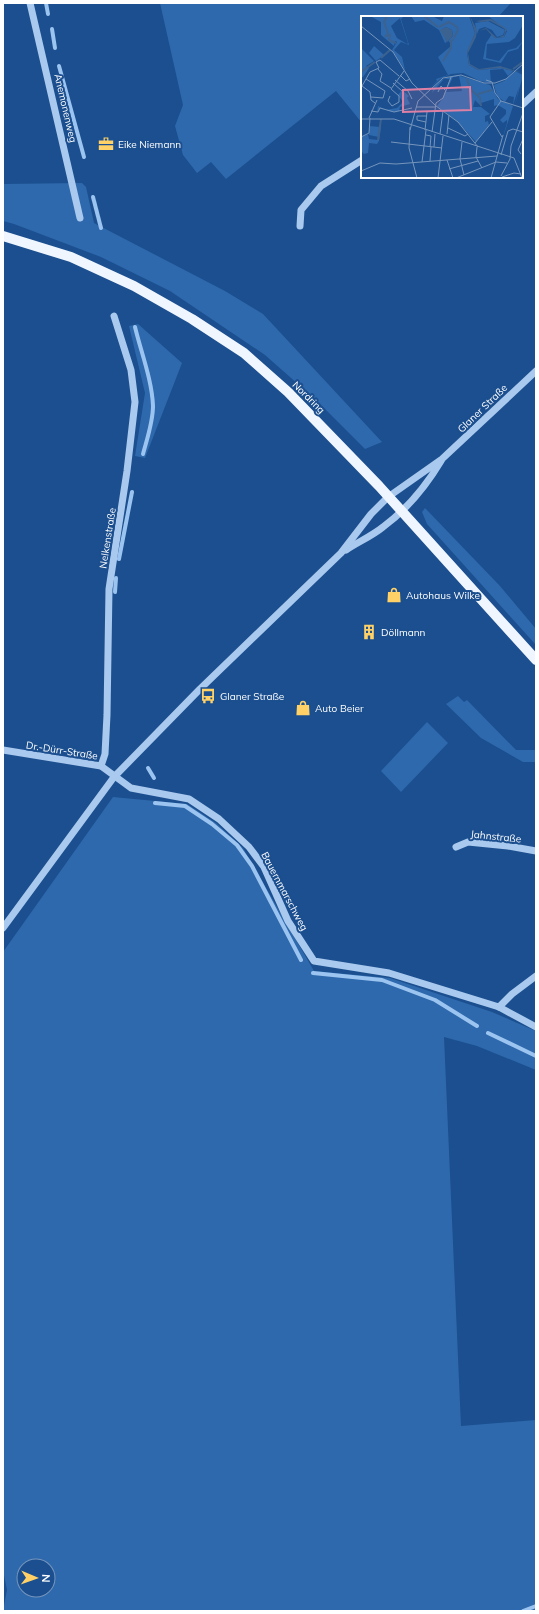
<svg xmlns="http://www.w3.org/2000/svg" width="539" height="1614" font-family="Mulish,sans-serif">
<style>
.green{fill:#2e69ad;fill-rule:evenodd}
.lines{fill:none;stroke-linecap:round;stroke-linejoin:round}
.stream{stroke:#9cc4f0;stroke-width:4}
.minor{stroke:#a9c9ee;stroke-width:7}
.major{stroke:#f0f6ff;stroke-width:10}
.labels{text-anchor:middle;stroke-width:4;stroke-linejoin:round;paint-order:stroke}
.street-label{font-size:10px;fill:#fff;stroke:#1b4f8f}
.poi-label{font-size:10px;fill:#fff;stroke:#1b4f8f;text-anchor:start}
.inset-river{fill:none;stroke:#3c6290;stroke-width:2}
.inset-road{fill:none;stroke:#7695bc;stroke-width:1}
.view{fill:#dd80a5;fill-opacity:0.15;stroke:#dd80a5;stroke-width:2}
.inset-edge{fill:none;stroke:#fff;stroke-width:2}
</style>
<rect width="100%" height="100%" fill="#1b4f8f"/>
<g class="green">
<polygon points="160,3 511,3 498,17 362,17 362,123 336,91 226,179 211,162 197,173 183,155 175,126 183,105"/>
<polygon points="82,183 86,187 94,223 225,291 263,314 382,442 365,449 316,400 265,355 170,291 101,257 14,224 3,221 3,184"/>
<polygon points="138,324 182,363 145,458 135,456 145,393 129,326"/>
<polygon points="425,508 500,586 536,629 536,645 427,524 422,512"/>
<polygon points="458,696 464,702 467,700 516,750 536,750 536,762 523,762 481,738 446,704"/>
<polygon points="427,722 448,743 401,792 381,771"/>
<path d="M113 797 187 804 216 823 243 848 314 971 390 978 492 1012 536 1031V1070L477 1046 444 1037 461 1426 536 1420V1611H3L7 1590 3 1570V952ZM24 1566H48V1590H24Z"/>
</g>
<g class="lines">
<g class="stream">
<polyline points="46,3 48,14"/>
<polyline points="52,29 55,48"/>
<polyline points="59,66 84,157"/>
<polyline points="93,197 101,228"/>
<path d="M135 327C141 352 152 380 153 406 153 422 147 439 143 454"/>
<polyline points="119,559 132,492"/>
<polyline points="115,592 116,578"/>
<polyline points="148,768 154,778"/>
<polyline points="155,803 185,806 212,824 237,845 252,866 301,960"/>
<polyline points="313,973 382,980 435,1000 477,1026"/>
<polyline points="488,1033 536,1056"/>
<polyline points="523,1611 536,1606"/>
</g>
<g class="minor">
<polyline points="30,3 80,218"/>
<polyline points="522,105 536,92"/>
<polyline points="300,226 301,210 321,186 362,160"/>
<path d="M346 550C358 542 372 536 383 527 406 510 426 486 441 461"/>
<polyline points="3,750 101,766 131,788 189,799 219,819 249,847 264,867 288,921 314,961 389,973 499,1007 536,1027"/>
<polyline points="101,766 105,754 107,715 109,589 127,471 135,402 131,370 114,316"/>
<polyline points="456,847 468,842 508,846 536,851"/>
<polyline points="3,928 114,777 200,689 341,553 371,514 388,497 442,459 536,371"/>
<polyline points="499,1007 512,994 536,976"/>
</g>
<polyline class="major" points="3,236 71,257 134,286 192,319 244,353 288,392 379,486 536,660"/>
</g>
<defs>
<g id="office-bare" transform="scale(1.2)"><path d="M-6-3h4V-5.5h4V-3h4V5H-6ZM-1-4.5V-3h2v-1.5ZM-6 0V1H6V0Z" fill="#ffd166" stroke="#1b4f8f" stroke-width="2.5" paint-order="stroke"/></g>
<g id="shop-bare" transform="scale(1.2)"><path d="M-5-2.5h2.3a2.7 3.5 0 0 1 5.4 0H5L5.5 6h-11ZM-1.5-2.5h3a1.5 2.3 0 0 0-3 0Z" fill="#ffd166" stroke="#1b4f8f" stroke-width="2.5" paint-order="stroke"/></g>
<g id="building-bare" transform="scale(1.2)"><path d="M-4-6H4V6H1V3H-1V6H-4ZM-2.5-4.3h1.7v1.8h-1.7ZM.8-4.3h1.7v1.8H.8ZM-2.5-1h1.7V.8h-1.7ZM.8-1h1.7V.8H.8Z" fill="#ffd166" stroke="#1b4f8f" stroke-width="2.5" paint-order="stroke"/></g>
<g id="bus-bare" transform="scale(1.2)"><path d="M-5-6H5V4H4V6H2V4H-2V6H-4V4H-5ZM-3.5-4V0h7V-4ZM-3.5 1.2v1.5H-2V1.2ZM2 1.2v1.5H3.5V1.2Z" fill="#ffd166" stroke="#1b4f8f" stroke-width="2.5" paint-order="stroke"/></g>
</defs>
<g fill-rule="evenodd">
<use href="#office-bare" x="106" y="144"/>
<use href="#shop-bare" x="394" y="595"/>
<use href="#building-bare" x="369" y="632"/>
<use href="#bus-bare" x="208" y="696"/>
<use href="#shop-bare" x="303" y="708"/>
</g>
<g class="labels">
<g class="street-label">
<text transform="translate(66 108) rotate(77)" y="4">Anemonenweg</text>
<text transform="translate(309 397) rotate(45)" y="4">Nordring</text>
<text transform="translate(482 408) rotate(-44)" y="4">Glaner Straße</text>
<text transform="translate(107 538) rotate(-81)" y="4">Nelkenstraße</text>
<text transform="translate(62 750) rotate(9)" y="4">Dr.-Dürr-Straße</text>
<text transform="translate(496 836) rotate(6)" y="4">Jahnstraße</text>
<text transform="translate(285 891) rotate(62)" y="4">Bauernmarschweg</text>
</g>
<g class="poi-label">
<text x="118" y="148">Eike Niemann</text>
<text x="406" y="599">Autohaus Wilke</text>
<text x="381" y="636">Döllmann</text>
<text x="220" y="700">Glaner Straße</text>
<text x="315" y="712">Auto Beier</text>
</g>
</g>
<g transform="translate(361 16)">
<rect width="162" height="162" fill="#1b4f8f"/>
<path d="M9 0H43L40 3 48 29 40 26 33 34 41 41 44 54 31 34 36 26 34 25 33 30 20 19V6ZM39 2 47 27 46 28 36 22 30 10ZM50 0H71L81 5 83 0H108L114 17 106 37 108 49 117 54 139 52 152 55 147 60 142 53 129 54 130 67 119 65 102 57 90 58 79 63 63 78 76 65 75 63 87 59 77 41 90 30 88 25 84 27 78 14 63 4 54 6ZM85 11 91 14 92 20 86 26 80 14ZM127 0H162V9L154 22 148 26 126 28 125 42 138 45 147 34 155 32 162 25 157 33 147 36 140 47 122 43 125 27 131 18 133 22 143 21 146 15ZM127 5 144 14 142 19 136 21 131 14 124 11 118 13 116 18 114 7ZM13 30 23 39 15 45 8 37ZM0 32 13 45 5 50 8 52 2 61H0ZM154 55 162 59 154 89 158 71 152 89 153 81 148 80 144 86 136 80 133 69 143 65ZM96 59 129 69 137 83 152 90 137 137 146 107V104L142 107 139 104 145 98V94L137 89 133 90V83L120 87V90L114 84 112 91H120L129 98 124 100V106L127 105 128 109 115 126 96 105 76 90 82 82 89 63H83L71 77 73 71 80 64ZM98 60 101 75 85 76 92 61ZM41 74 48 80 46 82 49 88 39 91 38 95 31 96 19 92 16 96 17 90 25 94 36 92 42 86 37 79ZM19 107 20 112 18 125 16 128 8 127 7 137 3 138 0 135V121L7 118 8 123 17 124 18 121 8 119V110L19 111Z" fill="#2e69ad" fill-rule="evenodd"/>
<path d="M109 0 116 14 115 21 107 37 109 48 118 53 139 50 162 57 139 52 117 54 108 49 106 35 114 17ZM130 3 146 13 143 21 133 22 125 13 118 15 125 12 136 22 143 19 144 13 129 5 120 6 114 5ZM85 11 91 14 92 20 86 26 79 14Z" fill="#3c6290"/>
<path class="inset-river" d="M26 0 23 6 27 17 25 20 29 19 28 24 35 27M63 0 77 11M78 11 88 6 96 11 97 14 93 22M20 42 29 34M82 45 90 32V25L93 23M152 53 162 46M0 56 14 46M106 63 109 73 119 82 120 90M117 78 131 74M17 124 20 103"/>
<path class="inset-road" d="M0 10 32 36 51 67 75 90 97 106 117 131M15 46 19 44 38 60M17 53 21 58 19 65 30 72M39 59 45 65 49 63M5 63 9 56 18 52 15 46M34 64 47 75 51 83M125 64 131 66 134 77 140 85 162 92M32 67 41 75M77 76 80 70 84 74M29 80 27 85 31 90 38 86V80L30 73 43 55M10 81 22 82 24 75 5 63 1 70 9 76 10 84 14 87M140 85 129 101 141 121M55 91H74M10 95 17 96 19 92 33 96 51 92M8 102 16 84M0 103H33L153 142 161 162M65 106 56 104V100H66M49 111 48 132 56 162M87 112 104 120 107 118M49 114 57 85 82 62 100 59 123 67H134L145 63 162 48M64 114 66 96M71 116 75 87 82 82 90 61M79 118 82 95M86 118 88 99M65 119 70 120 69 131M0 121 8 117 9 102M30 126 81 132M101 126 99 143 103 159M114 127 131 106M73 131 74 118M116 131 115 141 121 152M160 138 157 134 162 123M140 139 147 115 152 113 162 116M86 144 92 162M69 145 70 131M61 146 65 114M88 153 117 145M0 155 19 147 35 148 136 140M140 160 149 143 150 130 162 97M141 161 153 157 160 158M77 162 82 120M95 162 135 146 146 147M130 162 142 119"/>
<path class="view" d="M109 71 110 94 42 96V74Z"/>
<rect width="162" height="162" class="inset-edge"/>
</g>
<rect width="539" height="1614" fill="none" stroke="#ffffff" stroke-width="8"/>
<g transform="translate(36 1578) rotate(92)"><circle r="19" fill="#1b4f8f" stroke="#7695bc"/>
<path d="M0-3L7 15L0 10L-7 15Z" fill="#ffd166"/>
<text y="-6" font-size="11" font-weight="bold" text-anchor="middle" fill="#ffffff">N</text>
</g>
</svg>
